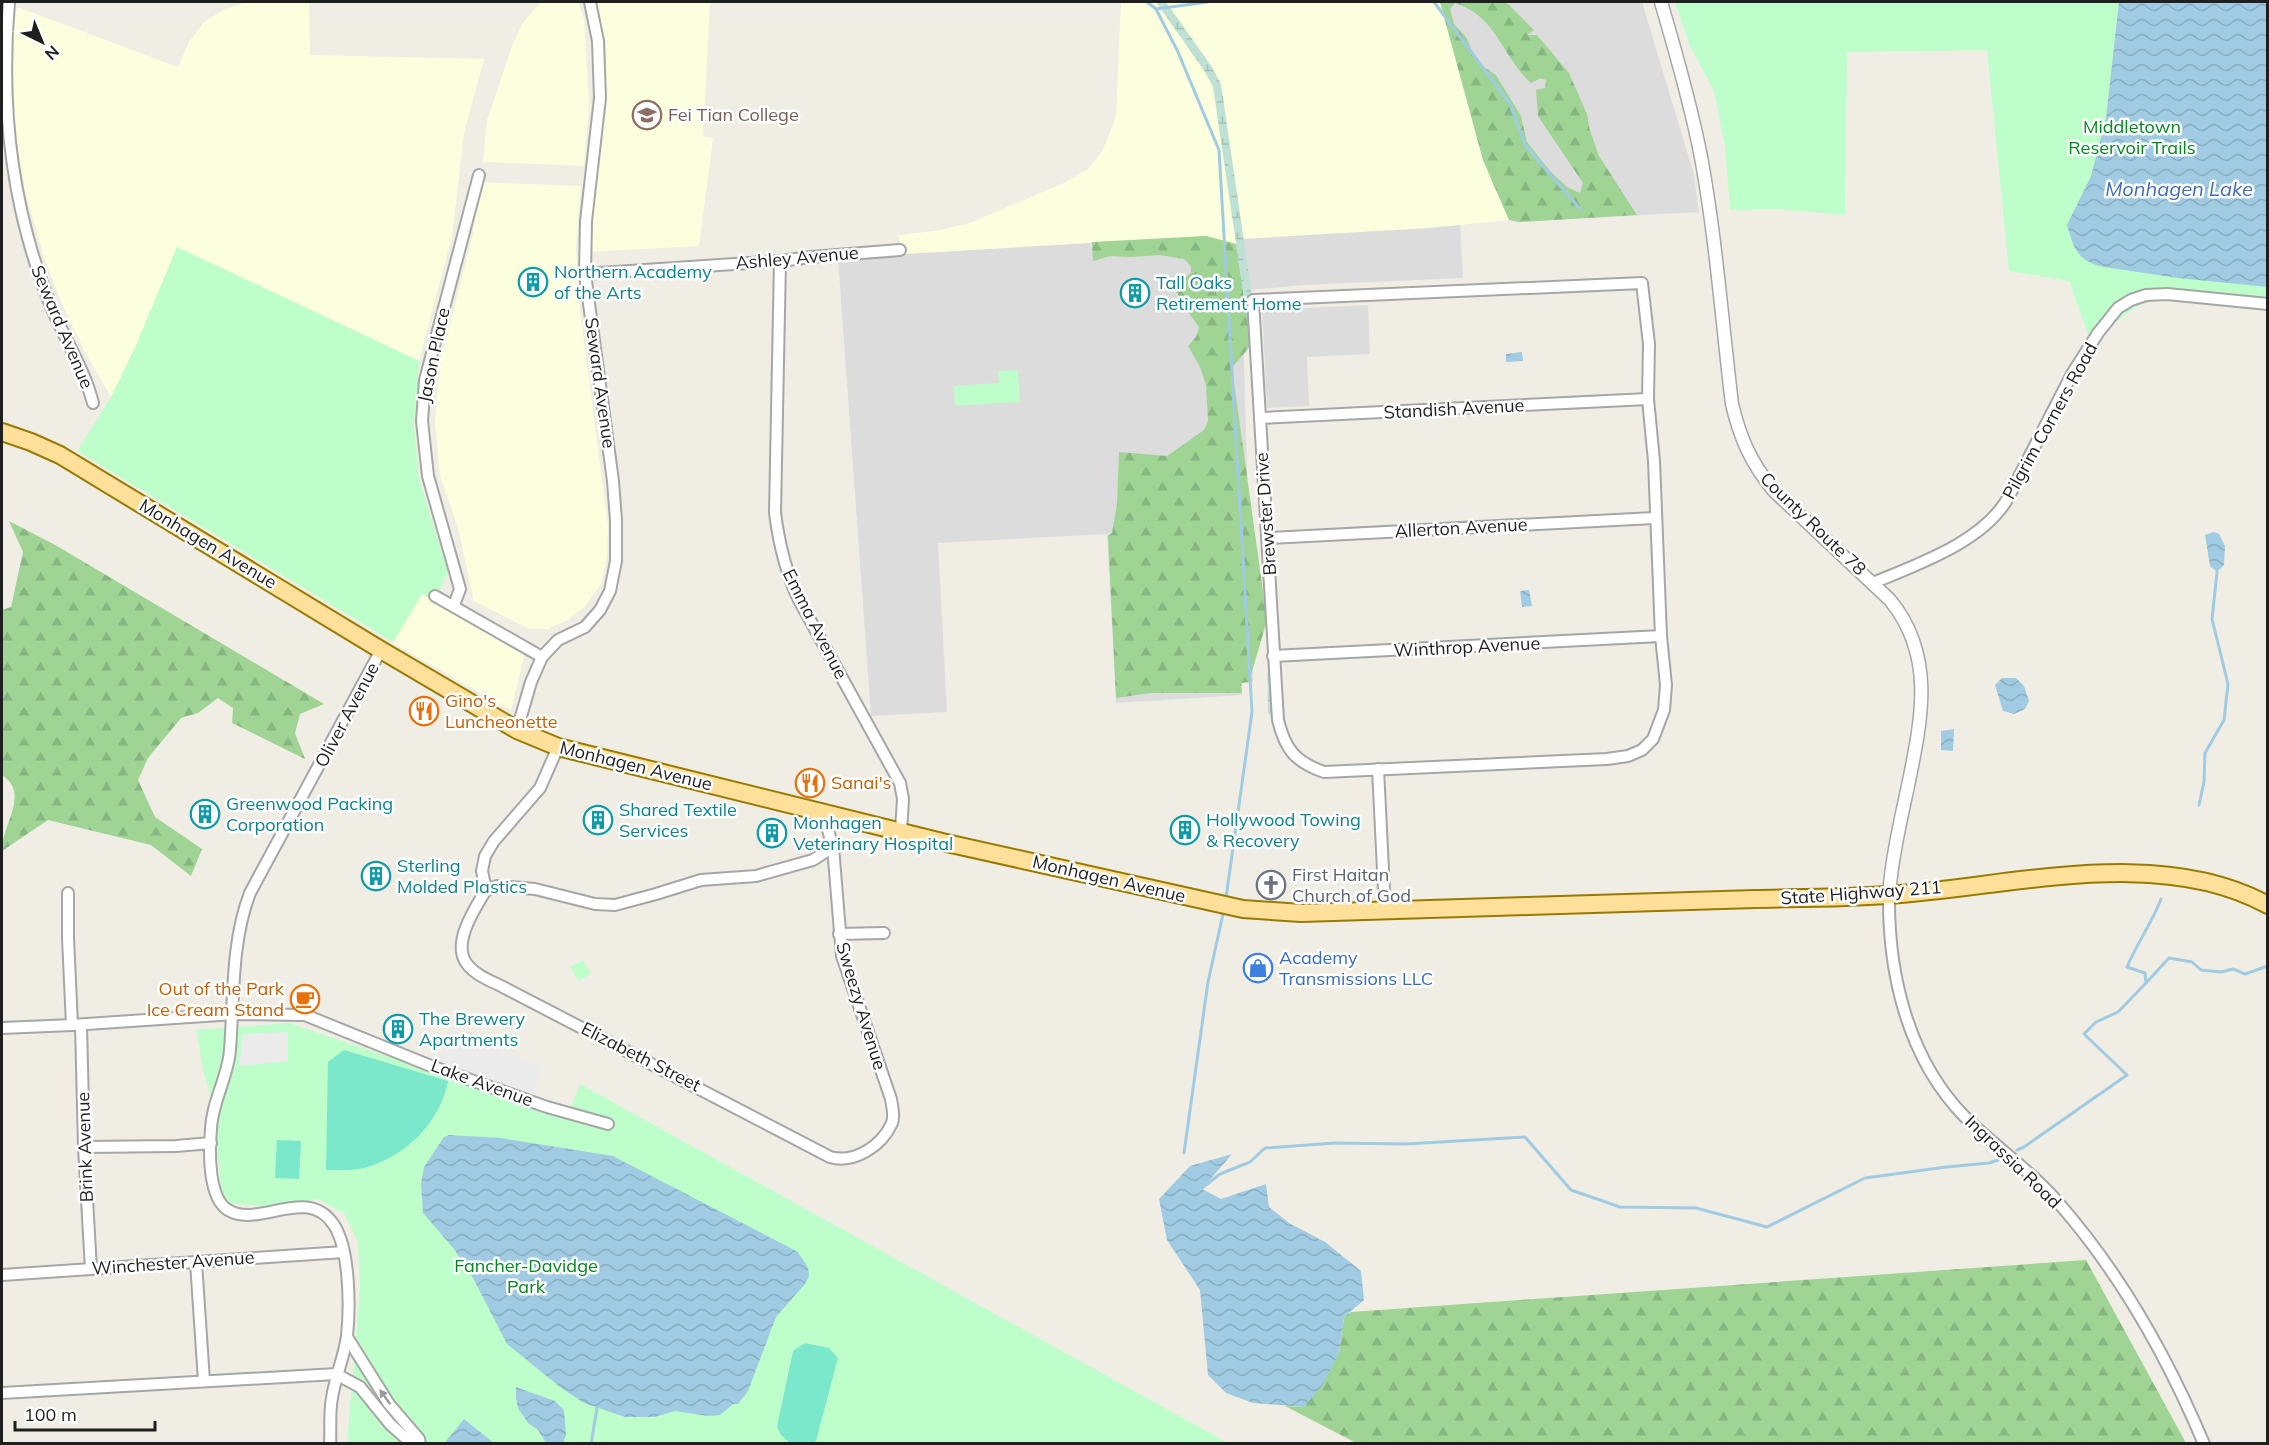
<svg xmlns="http://www.w3.org/2000/svg" width="2269" height="1445" font-family="Mulish,sans-serif">
<style>
.residential{fill:#dddcdc}
.education{fill:#fbffde}
.forest{fill:url(#forest-firs);fill-rule:evenodd}
.wetland{fill:url(#wetland-marsh)}
.park{fill:#bdfecb}
.pitch{fill:#7be7cb}
.parking{fill:#ebebeb}
.water{fill:url(#water-waves)}
.lines{fill:none;stroke-linecap:round;stroke-linejoin:round}
.stream{stroke:#a0cbe2;stroke-width:3}
.minor-casing{stroke:#a6a6a6;stroke-width:14}
.tertiary-casing{stroke:#a6a6a6;stroke-width:15}
.primary-casing{stroke:#997a00;stroke-width:20}
.minor{stroke:#fff;stroke-width:10}
.tertiary{stroke:#fff;stroke-width:12}
.primary{stroke:#ffe09a;stroke-width:16}
.oneway{fill:#9a9a9a}
.labels{text-anchor:middle;stroke-width:5;stroke-linejoin:round;paint-order:stroke}
.education-label{font-size:18px;fill:#785e54;stroke:#fff;text-anchor:start}
.park-label{font-size:18px;fill:#01881e;stroke:#fff}
.street-label{font-size:18px;fill:#1f1f1f;stroke:#fff}
.culture-label{font-size:18px;fill:#0d838f;stroke:#fff;text-anchor:start}
.food-label{font-size:18px;fill:#c56008;stroke:#fff;text-anchor:start}
.worship-label{font-size:18px;fill:#5b616d;stroke:#fff;text-anchor:start}
.shop-label{font-size:18px;fill:#366cbe;stroke:#fff;text-anchor:start}
.water-label{font-size:20px;font-style:italic;fill:#426eb8;stroke:#fff}
</style>
<defs>
<pattern id="forest-firs" width="22" height="20" patternUnits="userSpaceOnUse" patternTransform="scale(1.5)"><rect width="22" height="20" fill="#9fd495"/><path d="M5 1l3.5 6h-7zM16 11l3.5 6h-7z" fill="#88b680"/></pattern>
<pattern id="wetland-marsh" width="20" height="14" patternUnits="userSpaceOnUse" patternTransform="scale(1.5)"><rect width="20" height="14" fill="#bfe0d5"/><path d="M1 5h8M5 5V1M11 12h8M15 12V8" fill="none" stroke="#a4c0b6"/></pattern>
<pattern id="water-waves" width="16" height="10" patternUnits="userSpaceOnUse" patternTransform="scale(1.5)"><rect width="16" height="10" fill="#a0cbe2"/><path d="M0 5q4-4 8 0t8 0" fill="none" stroke="#89aec1"/></pattern>
</defs>
<rect width="100%" height="100%" fill="#f0eee4"/>
<g class="residential">
<polygon points="1440,2 1642,2 1694,175 1699,212 1519,222 1509,220 1483,160"/>
<polygon points="1460,225 1463,278 1304,285 1242,291 1253,682 1242,683 1242,695 1116,703 1107,534 938,543 947,712 871,716 838,258 1206,236 1236,244 1240,239"/>
<polygon points="1368,305 1370,354 1307,357 1309,406 1267,408 1262,310"/>
</g>
<g class="education">
<polygon points="249,2 309,2 310,55 484,59 464,133 452,236 419,361 177,247 145,326 111,397 85,352 63,306 45,261 26,195 12,116 10,85 11,41 17,7 178,67 189,42 204,22 225,9"/>
<polygon points="541,2 578,2 584,19 589,104 584,166 483,162 487,120 512,46 522,24"/>
<polygon points="596,2 710,2 703,137 713,138 699,246 588,252 600,95"/>
<polygon points="1121,2 1440,2 1483,160 1509,220 1429,228 1241,239 1236,244 1206,236 902,254 899,235 936,231 970,223 1064,183 1088,169 1103,150 1116,117"/>
<polygon points="479,182 581,186 576,248 580,311 608,526 607,556 601,584 586,605 568,620 548,629 529,629 474,601 458,528 440,476 435,422 439,375 442,356 473,233"/>
<polygon points="422,594 525,652 511,710 393,643"/>
</g>
<g class="forest">
<path d="M1440 2H1502L1508 4 1534 30 1527 35H1537L1569 73 1587 114 1590 131 1599 156 1637 215 1519 222 1509 220 1483 160ZM1455 3C1496 15 1503 58 1531 83L1541 78 1546 80 1545 88 1536 90 1538 116 1583 183 1580 193 1567 187 1550 171 1527 142 1521 116 1496 75 1477 62 1466 37 1454 24 1450 9Z"/>
<polygon points="1206,236 1236,244 1251,345 1232,368 1267,620 1249,682 1241,683 1242,693 1150,693 1116,698 1108,536 1112,533 1117,504 1119,452 1167,456 1204,430 1208,421 1206,385 1200,367 1188,346 1196,337 1199,327 1185,308 1177,292 1176,285 1191,273 1191,266 1184,259 1160,255 1131,257 1110,256 1093,261 1092,242"/>
<path d="M9 521 57 546 324 704 300 714 295 733 305 759 232 723 233 708 218 698 198 713 181 718 148 758 138 780 155 817 202 849 191 876 151 845 48 820 2 851C1 825 31 794 2 775V610L11 607 23 552Z"/>
<polygon points="2086,1260 2186,1443 1358,1444 1285,1406 1304,1407 1339,1353 1344,1317 1351,1312"/>
</g>
<polygon class="wetland" points="1156,2 1166,2 1212,67 1221,84 1259,344 1273,717 1268,713 1267,620 1264,598 1251,345 1213,87 1205,72"/>
<g class="park">
<polygon points="1675,2 2267,2 2267,303 2162,298 2137,306 2091,342 2069,281 2009,271 1987,50 1847,52 1845,215 1778,209 1730,210 1725,147 1714,91 1690,46"/>
<polygon points="177,247 419,361 414,426 419,479 448,572 435,601 422,594 393,642 77,451 111,397 134,350"/>
<polygon points="1018,370 1020,402 955,406 954,386 999,383 998,371"/>
<polygon points="583,960 591,974 578,981 570,967"/>
<polygon points="289,1023 567,1117 580,1084 1228,1443 347,1443 360,1288 358,1242 344,1213 318,1199 275,1207 227,1203 221,1187 213,1102 204,1074 196,1030"/>
</g>
<g class="pitch">
<path d="M344 1050 448 1081C440 1123 405 1157 364 1168 352 1171 338 1170 326 1170L328 1062Z"/>
<polygon points="277,1140 301,1141 299,1179 275,1178"/>
<polygon points="805,1343 829,1348 838,1358 816,1441 813,1443 790,1443 781,1435 777,1427 793,1351"/>
</g>
<g class="parking">
<polygon points="450,1028 543,1068 532,1095 437,1061"/>
<polygon points="288,1032 288,1061 239,1066 243,1034"/>
</g>
<g class="water">
<path d="M2119 2H2267V287L2178 278 2104 267C2077 261 2074 249 2067 225L2091 176 2106 118Z"/>
<polygon points="1522,352 1523,361 1506,362 1506,354"/>
<polygon points="2214,532 2219,534 2225,546 2224,565 2217,572 2210,566 2205,535"/>
<polygon points="1529,590 1532,606 1522,607 1520,591"/>
<polygon points="2002,678 2016,678 2024,686 2029,701 2025,709 2014,714 2003,711 1995,685"/>
<polygon points="1954,729 1953,751 1941,750 1941,731"/>
<polygon points="449,1135 501,1138 613,1156 798,1252 808,1268 809,1276 805,1284 776,1317 748,1391 738,1404 733,1404 720,1415 708,1416 675,1411 655,1417 625,1417 584,1403 560,1387 507,1344 473,1278 454,1249 423,1213 421,1184 424,1167 444,1137"/>
<polygon points="1232,1154 1202,1189 1221,1199 1266,1184 1269,1207 1289,1223 1325,1242 1361,1271 1364,1300 1344,1317 1339,1353 1322,1386 1304,1407 1253,1403 1226,1393 1208,1375 1200,1290 1167,1240 1159,1199 1190,1166"/>
<polygon points="516,1387 555,1401 564,1410 566,1435 563,1443 546,1443 538,1430 528,1423 518,1408 516,1398"/>
<polygon points="464,1419 494,1443 449,1444 446,1441"/>
</g>
<g class="lines">
<g class="stream">
<polyline points="1147,2 1156,9 1178,52 1219,150 1252,712 1226,898"/>
<polyline points="1434,2 1510,104 1525,145 1581,210"/>
<polyline points="1156,9 1208,2"/>
<polyline points="2199,805 2204,782 2205,753 2224,720 2228,684 2212,619 2217,572"/>
<polyline points="2146,983 2169,958 2192,962 2201,970 2221,972 2233,969 2245,974 2268,966"/>
<path d="M2017 1150 2024 1147 2127 1075 2084 1034 2096 1022 2118 1012 2146 983 2145 973 2127 967C2137 943 2152 923 2161 899"/>
<polyline points="1184,1153 1208,982 1223,914"/>
<polyline points="1202,1188 1220,1174 1250,1162 1265,1148 1335,1143 1406,1144 1525,1137 1571,1190 1620,1207 1696,1208 1767,1227 1865,1178 1946,1167 1989,1163 1998,1160"/>
<polyline points="591,1444 597,1408"/>
</g>
<g class="minor-casing">
<g id="minor">
<path d="M9 2C0 107 12 213 53 311 67 343 84 369 93 403"/>
<path d="M780 261 775 513C779 544 785 571 799 600L900 783 903 799 901 831"/>
<polyline points="585,274 780,261 811,257 900,250"/>
<path d="M1642 283 1649 344 1648 399 1654 461 1661 636 1666 685 1664 710 1653 739 1642 750 1628 756 1607 759 1324 772C1295 762 1285 749 1278 720L1253 300Z"/>
<polyline points="1260,418 1648,399"/>
<polyline points="1268,538 1654,518"/>
<path d="M1873 583C1918 564 1983 542 2008 498L2072 374 2098 333 2118 308 2131 300 2146 295 2167 294 2268 304"/>
<polyline points="435,596 542,657"/>
<polyline points="454,605 460,589 428,476 422,421 425,380 479,175"/>
<polyline points="1273,656 1661,636"/>
<polyline points="517,730 531,682 542,657 558,640 585,627 600,610 610,591 616,561 616,520 613,481 585,274 586,221 600,98 598,41 590,2"/>
<path d="M558 747 540 788 494 841 485 856 482 871 486 890C475 908 451 944 467 964 475 975 491 981 503 987L830 1157C854 1164 882 1146 892 1123 895 1115 892 1107 891 1099L842 956 833 847 823 813"/>
<polyline points="1378,769 1385,910"/>
<polyline points="486,890 497,886 535,889 595,904 615,905 656,894 701,880 756,876 813,860 833,847"/>
<polyline points="68,893 68,938 72,1025"/>
<path d="M1889 895C1888 974 1908 1059 1965 1117 1994 1146 2029 1169 2056 1200 2119 1271 2167 1356 2204 1444"/>
<polyline points="839,934 884,933"/>
<polyline points="81,1025 84,1147 91,1269"/>
<polyline points="2,1028 72,1025 234,1014 305,1015 431,1066 547,1107 608,1124"/>
<polyline points="84,1147 176,1146 211,1143"/>
<polyline points="196,1262 204,1381"/>
<polyline points="2,1275 344,1252"/>
<polyline points="347,1337 389,1404 419,1439 420,1444"/>
<polyline points="336,1374 360,1387 390,1424 412,1444"/>
<polyline points="2,1393 336,1374"/>
<path d="M330 1444C331 1429 329 1413 332 1398 335 1377 344 1358 347 1336 350 1308 350 1250 334 1225 307 1184 259 1229 228 1210 208 1198 209 1151 211 1129 212 1102 228 1077 230 1050 234 998 231 942 250 893L381 650"/>
</g>
</g>
<g class="tertiary-casing">
<path id="tertiary" d="M1661 2C1676 53 1691 105 1701 157 1716 238 1722 322 1732 404 1740 438 1751 463 1774 491L1890 600C1935 655 1922 717 1909 781 1901 819 1892 856 1889 895"/>
</g>
<g class="primary-casing">
<path id="primary" d="M2 432 31 442 60 455 381 650 517 730 558 747 942 842 1243 909 1301 913C1452 908 1604 904 1755 899 1799 898 1844 898 1887 895 2006 888 2157 844 2268 905"/>
</g>
<use href="#minor" class="minor"/>
<use href="#tertiary" class="tertiary"/>
<use href="#primary" class="primary"/>
</g>
<defs><path id="oneway-solid" d="M-6-.8H1V-3.2L6.5 0L1 3.2V.8H-6Z" transform="scale(1.5)"/></defs>
<use class="oneway" href="#oneway-solid" transform="translate(385 1397) rotate(-126)"/>
<defs>
<g id="university-ring" transform="scale(1.5)"><circle r="9.5" fill="#fff" stroke="#8d6e63" stroke-width="1.5"/><path d="M0-5L7-2L0 1L-7-2ZM-4 1L0 2.5L4 1V4Q0 6-4 4Z" fill="#8d6e63"/></g>
<g id="building-ring" transform="scale(1.5)"><circle r="9.5" fill="#fff" stroke="#0f9aa8" stroke-width="1.5"/><path d="M-4-6H4V6H1V3H-1V6H-4ZM-2.5-4.3h1.7v1.8h-1.7ZM.8-4.3h1.7v1.8H.8ZM-2.5-1h1.7V.8h-1.7ZM.8-1h1.7V.8H.8Z" fill="#0f9aa8"/></g>
<g id="restaurant-ring" transform="scale(1.5)"><circle r="9.5" fill="#fff" stroke="#e8710a" stroke-width="1.5"/><path d="M-5-6h1v4h1v-4h1v4h1v-4h1v5L-1.5 .5V6h-2V.5L-5-1ZM5-6V6H3V1.5H1.5Q1.5-4 5-6Z" fill="#e8710a"/></g>
<g id="church-ring" transform="scale(1.5)"><circle r="9.5" fill="#fff" stroke="#6b7280" stroke-width="1.5"/><path d="M-1.2-6h2.4v3.5h3.3v2.4h-3.3V6h-2.4V-.1h-3.3v-2.4h3.3Z" fill="#6b7280"/></g>
<g id="shop-ring" transform="scale(1.5)"><circle r="9.5" fill="#fff" stroke="#3f7fe0" stroke-width="1.5"/><path d="M-5-2.5h2.3a2.7 3.5 0 0 1 5.4 0H5L5.5 6h-11ZM-1.5-2.5h3a1.5 2.3 0 0 0-3 0Z" fill="#3f7fe0"/></g>
<g id="cafe-ring" transform="scale(1.5)"><circle r="9.5" fill="#fff" stroke="#e8710a" stroke-width="1.5"/><path d="M-5.5-4.5H6V0H3Q3 3.5 0 3.5H-2.5Q-5.5 3.5-5.5 0ZM3-3.2v2h1.7v-2ZM-6 4.5H4V6H-6Z" fill="#e8710a"/></g>
</defs>
<g fill-rule="evenodd">
<use href="#university-ring" x="647" y="115"/>
<use href="#building-ring" x="533" y="282"/>
<use href="#building-ring" x="1135" y="293"/>
<use href="#restaurant-ring" x="424" y="711"/>
<use href="#restaurant-ring" x="810" y="783"/>
<use href="#building-ring" x="205" y="814"/>
<use href="#building-ring" x="598" y="820"/>
<use href="#building-ring" x="1185" y="830"/>
<use href="#building-ring" x="772" y="833"/>
<use href="#building-ring" x="376" y="876"/>
<use href="#church-ring" x="1271" y="885"/>
<use href="#shop-ring" x="1258" y="968"/>
<use href="#cafe-ring" x="305" y="999"/>
<use href="#building-ring" x="398" y="1029"/>
</g>
<g class="labels">
<g class="education-label">
<text x="668" y="121">Fei Tian College</text>
</g>
<g class="park-label">
<text x="2132" y="133">Middletown<tspan x="2132" dy="21">Reservoir Trails</tspan></text>
<text x="526" y="1272">Fancher-Davidge<tspan x="526" dy="21">Park</tspan></text>
</g>
<g class="street-label">
<text transform="translate(797 258) rotate(-5)" y="6">Ashley Avenue</text>
<text transform="translate(62 327) rotate(67)" y="6">Seward Avenue</text>
<text transform="translate(434 355) rotate(-78)" y="6">Jason Place</text>
<text transform="translate(600 383) rotate(82)" y="6">Seward Avenue</text>
<text transform="translate(1454 409) rotate(-3)" y="6">Standish Avenue</text>
<text transform="translate(2050 421) rotate(-61)" y="6">Pilgrim Corners Road</text>
<text transform="translate(1266 514) rotate(-94)" y="6">Brewster Drive</text>
<text transform="translate(1813 524) rotate(44)" y="6">County Route 78</text>
<text transform="translate(1461 528) rotate(-3)" y="6">Allerton Avenue</text>
<text transform="translate(208 544) rotate(31)" y="6">Monhagen Avenue</text>
<text transform="translate(815 624) rotate(63)" y="6">Emma Avenue</text>
<text transform="translate(1467 647) rotate(-3)" y="6">Winthrop Avenue</text>
<text transform="translate(347 715) rotate(-62)" y="6">Oliver Avenue</text>
<text transform="translate(636 766) rotate(14)" y="6">Monhagen Avenue</text>
<text transform="translate(1109 879) rotate(13)" y="6">Monhagen Avenue</text>
<text transform="translate(1861 893) rotate(-4)" y="6">State Highway 211</text>
<text transform="translate(861 1006) rotate(73)" y="6">Sweezy Avenue</text>
<text transform="translate(641 1057) rotate(27)" y="6">Elizabeth Street</text>
<text transform="translate(482 1083) rotate(20)" y="6">Lake Avenue</text>
<text transform="translate(85 1147) rotate(-92)" y="6">Brink Avenue</text>
<text transform="translate(2013 1162) rotate(44)" y="6">Ingrassia Road</text>
<text transform="translate(173 1263) rotate(-4)" y="6">Winchester Avenue</text>
</g>
<g class="culture-label">
<text x="554" y="278">Northern Academy<tspan x="554" dy="21">of the Arts</tspan></text>
<text x="1156" y="289">Tall Oaks<tspan x="1156" dy="21">Retirement Home</tspan></text>
<text x="226" y="810">Greenwood Packing<tspan x="226" dy="21">Corporation</tspan></text>
<text x="619" y="816">Shared Textile<tspan x="619" dy="21">Services</tspan></text>
<text x="1206" y="826">Hollywood Towing<tspan x="1206" dy="21">&amp; Recovery</tspan></text>
<text x="793" y="829">Monhagen<tspan x="793" dy="21">Veterinary Hospital</tspan></text>
<text x="397" y="872">Sterling<tspan x="397" dy="21">Molded Plastics</tspan></text>
<text x="419" y="1025">The Brewery<tspan x="419" dy="21">Apartments</tspan></text>
</g>
<g class="food-label">
<text x="445" y="707">Gino's<tspan x="445" dy="21">Luncheonette</tspan></text>
<text x="831" y="789">Sanai's</text>
<text x="284" y="995" text-anchor="end">Out of the Park<tspan x="284" dy="21">Ice Cream Stand</tspan></text>
</g>
<g class="worship-label">
<text x="1292" y="881">First Haitan<tspan x="1292" dy="21">Church of God</tspan></text>
</g>
<g class="shop-label">
<text x="1279" y="964">Academy<tspan x="1279" dy="21">Transmissions LLC</tspan></text>
</g>
<g class="water-label">
<text x="2179" y="196">Monhagen Lake</text>
</g>
</g>
<rect width="2269" height="1445" fill="none" stroke="#1f1f1f" stroke-width="6"/>
<g transform="translate(42 42) rotate(137)" stroke="#ffffff" stroke-width="4.5" paint-order="stroke">
<path d="M0-4.5L10 22L0 15L-10 22Z" fill="#1f1f1f"/>
<text y="-9" font-size="16" font-weight="bold" text-anchor="middle" fill="#1f1f1f">N</text>
</g>
<path d="M15 1421v9h140v-9" fill="none" stroke="#1f1f1f" stroke-width="3"/>
<text x="24" y="1421" font-size="18" fill="#1f1f1f" stroke="#ffffff" stroke-width="4.5" paint-order="stroke">100 m</text>
</svg>
